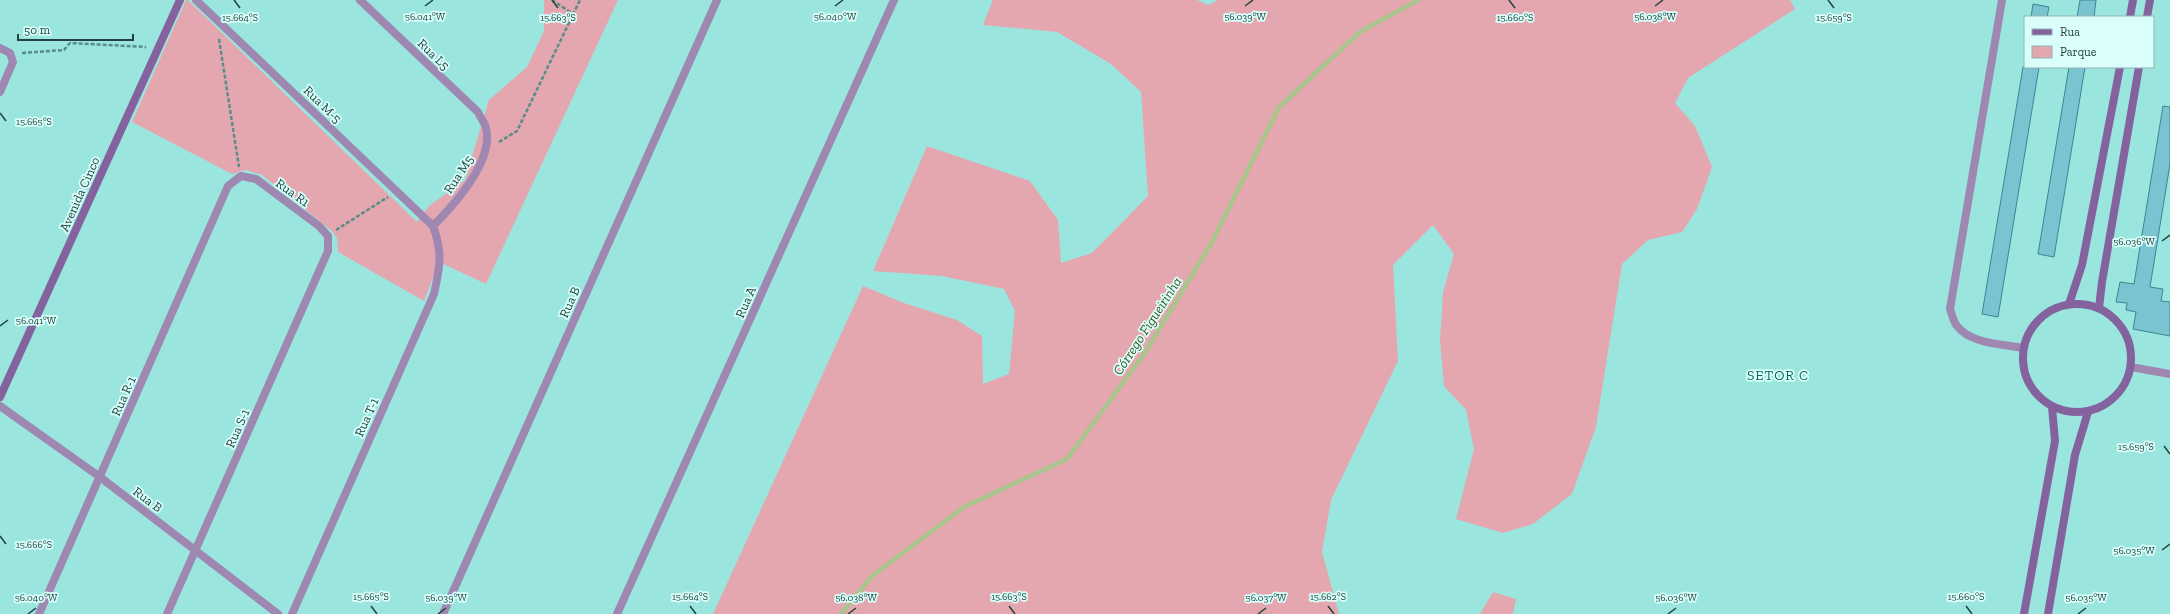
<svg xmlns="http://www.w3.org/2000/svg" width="2170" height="614" font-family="'Zilla Slab',serif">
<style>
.green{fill:#e4a7b0}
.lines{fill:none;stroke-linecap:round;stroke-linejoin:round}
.stream{stroke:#a9c58b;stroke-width:4.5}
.building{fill:#79c4d0;stroke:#3b8692}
.path{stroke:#598d88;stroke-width:2.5;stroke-dasharray:4 2;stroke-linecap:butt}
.street{stroke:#9e88b1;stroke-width:8}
.secondary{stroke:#84629e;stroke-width:8}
.ticks{fill:none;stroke:#22423f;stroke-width:1.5}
.labels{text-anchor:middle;stroke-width:3.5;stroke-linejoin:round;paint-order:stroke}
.street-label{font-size:13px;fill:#22423f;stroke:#dafffb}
.water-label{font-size:14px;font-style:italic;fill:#3c5519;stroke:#dafffb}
.neighbourhood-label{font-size:14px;letter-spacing:1px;fill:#0b645f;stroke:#dafffb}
.ticks-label{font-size:10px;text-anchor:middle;fill:#22423f;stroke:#dafffb;stroke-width:3.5;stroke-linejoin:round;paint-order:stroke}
</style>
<rect width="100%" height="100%" fill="#9ae6df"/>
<g class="green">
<polygon points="186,0 188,0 417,222 429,206 465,180 489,100 527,67 544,31 544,0 618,0 486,284 439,262 424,301 338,252 337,238 332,231 262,175 246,170 232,174 132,122"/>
<polygon points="993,0 1197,0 1208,5 1218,0 1790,0 1795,9 1688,78 1675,103 1695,126 1712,167 1697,209 1682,232 1648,240 1622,264 1596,427 1572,494 1533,524 1503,533 1456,519 1474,449 1466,410 1444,386 1440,341 1443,292 1454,254 1433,225 1393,265 1398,361 1331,500 1322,552 1339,614 713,614 863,286 904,303 957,320 982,336 983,384 1009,374 1015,311 1004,289 942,276 873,271 927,146 1030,181 1058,220 1061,263 1092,253 1148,196 1141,92 1111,64 1057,32 983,25"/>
<polygon points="1493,592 1516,599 1513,614 1480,614"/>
</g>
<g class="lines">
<polyline class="stream" points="841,614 872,576 964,507 1067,459 1144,354 1211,244 1279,107 1360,32 1418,0"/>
</g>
<g class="building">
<polygon points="2080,0 2096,0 2094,17 2077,17"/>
<polygon points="2033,4 2049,7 2047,17 2031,17"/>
<polygon points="2023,67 2039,67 1998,317 1982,314"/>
<polygon points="2069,67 2085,67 2054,257 2038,254"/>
<polygon points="2163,106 2170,107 2170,164 2150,287 2163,289 2161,301 2170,302 2170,336 2133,329 2136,312 2126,310 2127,303 2116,302 2120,282 2134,284"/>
</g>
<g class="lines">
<g class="path">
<polyline points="552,0 573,14"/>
<polyline points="219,39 239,167"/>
<polyline points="22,53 64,50 70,43 146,47"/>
<polyline points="499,142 517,131 580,0"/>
<polyline points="336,230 388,197"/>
</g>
<g class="street">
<path d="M196 0 433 226C443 253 440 267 434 294L292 614"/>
<path d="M360 0 478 112C480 117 485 123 486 128 494 161 454 205 433 226"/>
<path d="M2002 0 1950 309C1952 314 1953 321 1957 326 1971 344 2002 344 2023 348"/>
<polyline points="0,48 10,53 13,62 0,92"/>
<polyline points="2131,367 2170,374"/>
<polyline points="0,406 100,477 278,614"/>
<polyline points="39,614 228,186 241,176 256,179 319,226 328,236 328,251 167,614"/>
<polyline points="443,614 717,0"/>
<polyline points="617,614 894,0"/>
</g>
<g class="secondary">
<polyline points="2130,17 2133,0"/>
<polyline points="2147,17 2150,0"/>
<circle cx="2077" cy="358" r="54"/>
<polyline points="2069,304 2082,265 2120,67"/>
<polyline points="2099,308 2102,282 2139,67"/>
<polyline points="0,397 180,0"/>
<polyline points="2024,614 2055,441 2052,407"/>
<polyline points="2048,614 2075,455 2088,412"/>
</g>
</g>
<path class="ticks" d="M234 0 240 8M552 0 558 8M1509 0 1515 8M1828 0 1834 8M425 6 433 0M835 6 843 0M1245 6 1253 0M1655 6 1663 0M0 113 6 121M2162 241 2170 235M0 326 8 320M2164 446 2170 454M0 536 6 544M2162 550 2170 544M371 606 377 614M690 606 696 614M1009 606 1015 614M1328 606 1334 614M1966 606 1972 614M28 614 36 608M438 614 446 608M848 614 856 608M1258 614 1266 608M1668 614 1676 608M2078 614 2086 608"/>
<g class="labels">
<g class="street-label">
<text transform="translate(434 54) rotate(44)" y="5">Rua L5</text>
<text transform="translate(323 104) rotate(44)" y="5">Rua M-5</text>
<text transform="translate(458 174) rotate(-57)" y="5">Rua M5</text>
<text transform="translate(293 192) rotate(36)" y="5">Rua R1</text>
<text transform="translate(79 194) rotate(-66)" y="5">Avenida Cinco</text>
<text transform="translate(569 302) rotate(-66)" y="5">Rua B</text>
<text transform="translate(745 302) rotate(-66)" y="5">Rua A</text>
<text transform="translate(123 396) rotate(-66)" y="5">Rua R-1</text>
<text transform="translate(366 417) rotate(-66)" y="5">Rua T-1</text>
<text transform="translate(237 428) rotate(-66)" y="5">Rua S-1</text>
<text transform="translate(148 499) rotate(37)" y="5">Rua B</text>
</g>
<g class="water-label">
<text transform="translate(1147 326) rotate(-57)" y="5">Córrego Figueirinha</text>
</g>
<g class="neighbourhood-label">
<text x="1778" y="380">SETOR C</text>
</g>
</g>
<g class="ticks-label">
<text x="425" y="20">56.041°W</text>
<text x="835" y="20">56.040°W</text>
<text x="1245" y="20">56.039°W</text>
<text x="1655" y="20">56.038°W</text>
<text x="240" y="21">15.664°S</text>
<text x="558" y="21">15.663°S</text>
<text x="1515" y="21">15.660°S</text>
<text x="1834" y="21">15.659°S</text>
<text x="34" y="125">15.665°S</text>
<text x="2134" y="245">56.036°W</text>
<text x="36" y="324">56.041°W</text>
<text x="2136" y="450">15.659°S</text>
<text x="34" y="548">15.666°S</text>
<text x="2134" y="554">56.035°W</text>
<text x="371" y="600">15.665°S</text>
<text x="690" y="600">15.664°S</text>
<text x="1009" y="600">15.663°S</text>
<text x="1328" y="600">15.662°S</text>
<text x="1966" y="600">15.660°S</text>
<text x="36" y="601">56.040°W</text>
<text x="446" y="601">56.039°W</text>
<text x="856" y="601">56.038°W</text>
<text x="1266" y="601">56.037°W</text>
<text x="1676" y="601">56.036°W</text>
<text x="2086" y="601">56.035°W</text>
</g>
<rect x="2024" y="16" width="130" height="52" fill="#dafffb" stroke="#90b3b0"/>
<rect x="2032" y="29" width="20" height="6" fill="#84629e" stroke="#90b3b0"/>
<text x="2060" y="36" font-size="12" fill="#22423f">Rua</text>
<rect x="2032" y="46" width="20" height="12" fill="#e4a7b0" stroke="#90b3b0"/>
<text x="2060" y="56" font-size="12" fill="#22423f">Parque</text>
<path d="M18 34v6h115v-6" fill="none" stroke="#22423f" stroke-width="2"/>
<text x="24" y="34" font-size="12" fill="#22423f" stroke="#dafffb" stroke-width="3" paint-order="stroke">50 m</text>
</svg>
